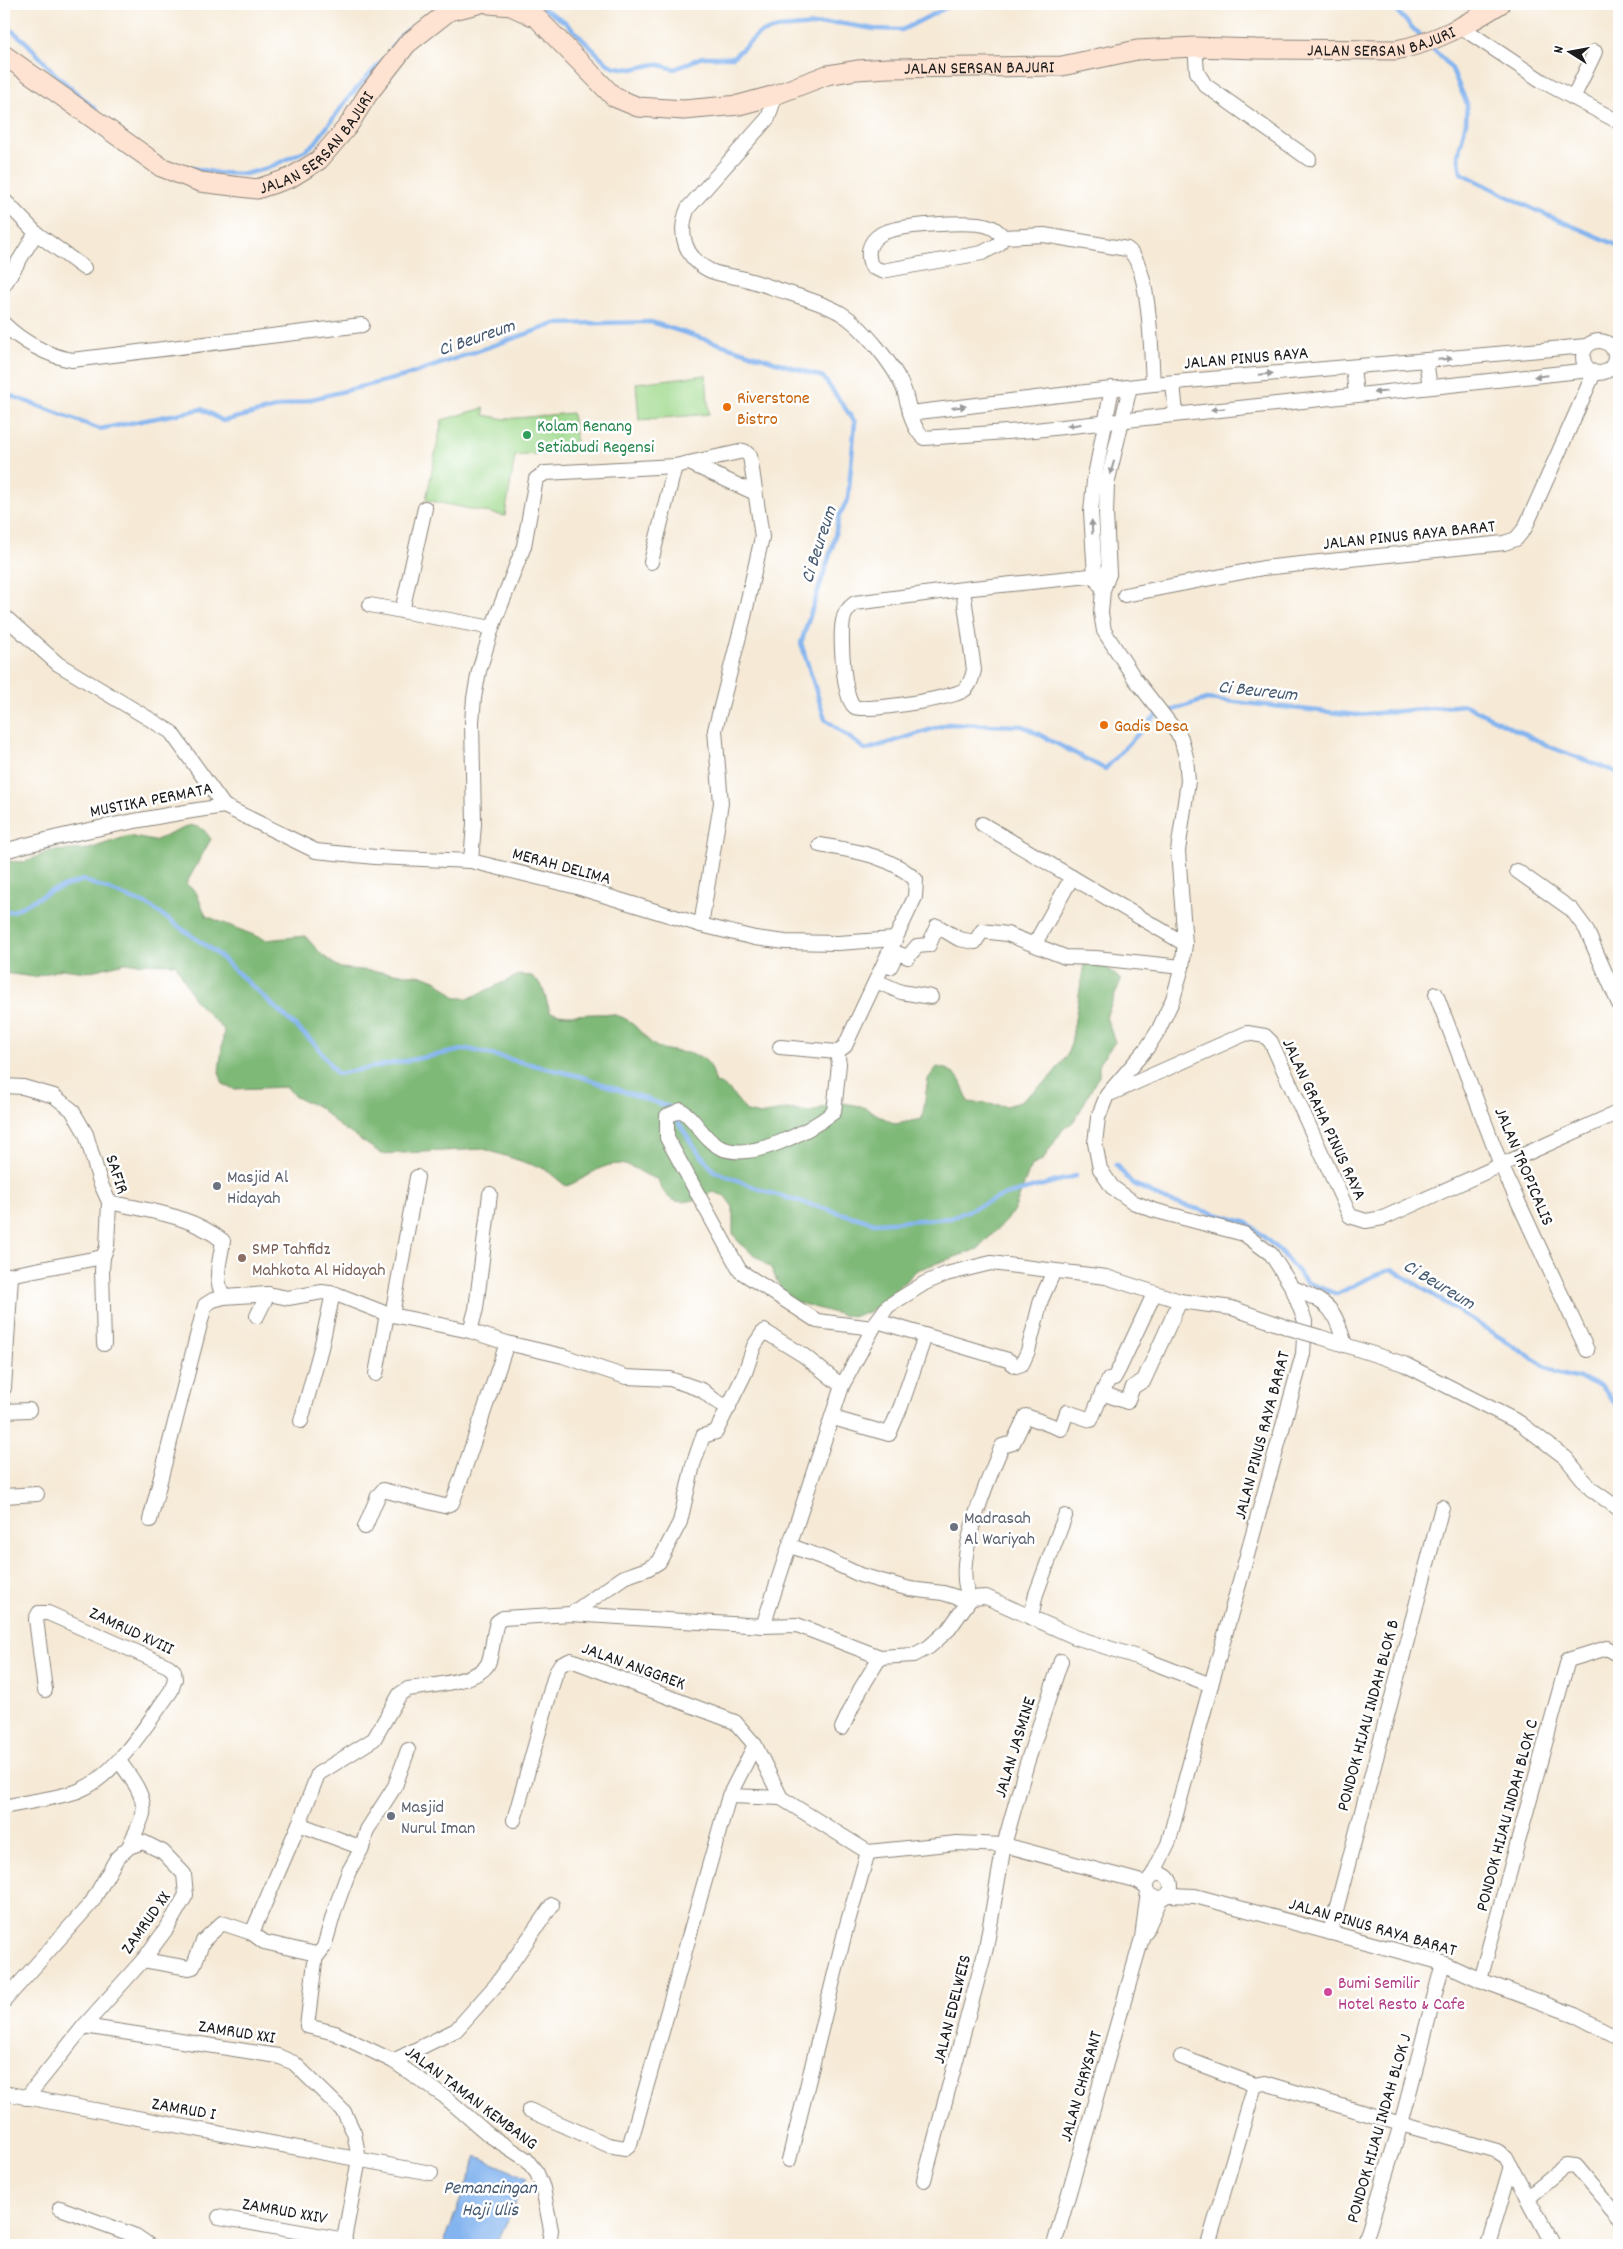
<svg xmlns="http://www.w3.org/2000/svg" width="1623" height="2249" font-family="Dekko,sans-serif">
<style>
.green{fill:#9fd98c;stroke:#5e7a54}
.forest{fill:#7fb978;stroke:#4e6a4a}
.water{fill:#83b4ef;stroke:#506886}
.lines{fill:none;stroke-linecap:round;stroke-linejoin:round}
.stream{stroke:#83b4ef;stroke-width:4.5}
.minor-casing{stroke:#89837a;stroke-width:16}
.secondary-casing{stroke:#89837a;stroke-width:21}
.minor{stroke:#fff;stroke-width:14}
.secondary{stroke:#fee3d2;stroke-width:19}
.minor-bridge-casing{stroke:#89837a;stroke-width:16;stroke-linecap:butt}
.minor-bridge{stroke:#fff;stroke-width:14}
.oneway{fill:#999}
.food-dot{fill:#e8710a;stroke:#fff;stroke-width:2}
.leisure-dot{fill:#2e9e5b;stroke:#fff;stroke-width:2}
.worship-dot{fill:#6b7280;stroke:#fff;stroke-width:2}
.education-dot{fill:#8d6e63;stroke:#fff;stroke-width:2}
.hotel-dot{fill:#d1479c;stroke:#fff;stroke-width:2}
.labels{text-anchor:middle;stroke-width:5;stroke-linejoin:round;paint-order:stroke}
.street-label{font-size:18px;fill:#1c1c1c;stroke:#fff}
.food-label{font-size:18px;fill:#c56008;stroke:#fff;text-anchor:start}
.leisure-label{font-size:18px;fill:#27864d;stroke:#fff;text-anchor:start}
.worship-label{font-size:18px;fill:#5b616d;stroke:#fff;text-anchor:start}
.education-label{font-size:18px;fill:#785e54;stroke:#fff;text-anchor:start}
.hotel-label{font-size:18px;fill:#b23c85;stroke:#fff;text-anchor:start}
.water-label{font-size:19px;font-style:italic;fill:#455970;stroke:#fff}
</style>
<rect width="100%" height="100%" fill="#fff"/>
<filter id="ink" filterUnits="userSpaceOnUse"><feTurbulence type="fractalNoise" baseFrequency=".02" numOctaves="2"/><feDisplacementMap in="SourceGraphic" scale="10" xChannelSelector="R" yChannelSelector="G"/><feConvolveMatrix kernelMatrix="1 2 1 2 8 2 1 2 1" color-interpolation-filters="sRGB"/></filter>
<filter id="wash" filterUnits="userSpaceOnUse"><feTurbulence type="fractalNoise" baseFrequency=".0096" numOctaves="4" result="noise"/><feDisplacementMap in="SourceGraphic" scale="20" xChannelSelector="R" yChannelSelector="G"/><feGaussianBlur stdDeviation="1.12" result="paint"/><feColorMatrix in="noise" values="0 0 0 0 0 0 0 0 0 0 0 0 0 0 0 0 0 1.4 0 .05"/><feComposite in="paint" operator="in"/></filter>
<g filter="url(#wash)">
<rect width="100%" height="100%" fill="#f6ead7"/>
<g class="green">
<polygon points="706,375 709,414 639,420 636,383"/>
<polygon points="484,408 484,415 505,419 572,413 577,450 515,456 505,516 426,500 442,420"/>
</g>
<path class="forest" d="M191 825 203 829 211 839 186 884 196 892 206 916 266 940 305 936 322 955 340 968 425 976 437 981 456 998H470L519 975 532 976 542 986 550 1012C572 1019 593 1011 615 1015 634 1018 645 1041 657 1047 682 1057 711 1045 715 1083L720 1084 731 1092 747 1112 760 1115 786 1109 811 1112 836 1102 861 1106 895 1124 922 1119 928 1079 937 1067C960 1071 961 1081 968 1102L1007 1106 1020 1102 1048 1080 1066 1057 1071 1044 1084 964 1096 958 1121 980 1106 1017 1115 1042 1099 1063V1075L1080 1111 1073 1122 1063 1129 1042 1161 1031 1166 1013 1213 978 1249 917 1270 879 1306 868 1312 855 1316 842 1315 792 1301 782 1292 771 1268 740 1244 733 1233V1207L725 1196 713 1192C689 1204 667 1210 658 1179 645 1177 637 1167 625 1165 601 1160 587 1180 566 1186L545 1169 484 1149 382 1154 338 1125 319 1107 295 1097 287 1087 234 1089 223 1084 219 1072 224 1030 195 1001 176 964 125 963 87 972 62 969 34 977 4 973V861L25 862 50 851 89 849 128 836 154 841Z"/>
<polygon class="water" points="477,2156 527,2178 496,2245 447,2245 444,2243"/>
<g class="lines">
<g class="stream">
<polyline points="535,4 564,21 608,64 615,67 632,69 656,64 675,69 702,57 733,57 760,33 779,28 838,23 874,29 902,30 953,4"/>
<polyline points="1390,4 1422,38"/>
<polyline points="4,24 27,43 56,75 96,110"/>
<polyline points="1429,45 1451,67 1467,104 1466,122 1458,155 1461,173 1533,209 1619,246"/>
<polyline points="392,48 403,34 427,17"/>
<polyline points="186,167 218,173 245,174 268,168 306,150 315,143 349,97 383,60"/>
<polyline points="4,393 100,429 202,409 223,421 405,376 555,324 651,322 823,377 855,422 848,499 839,516 833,545 801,643 825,719 866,750 948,724 1023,726 1105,769 1155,716 1207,699 1357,715 1465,705 1553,748 1619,773"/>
<polyline points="4,912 13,911 51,891 83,880 148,905 215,952 316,1045 337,1074 468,1049 579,1076 669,1107 692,1144 714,1171 767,1192 875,1223 951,1218 1002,1196 1076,1176"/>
<polyline points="1116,1165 1132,1183 1165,1200 1248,1223 1283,1254 1306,1282 1337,1294 1369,1278 1392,1269 1556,1373 1599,1384 1619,1407"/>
</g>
</g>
</g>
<g filter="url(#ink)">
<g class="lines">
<g class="minor-casing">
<g id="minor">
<polyline points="1461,27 1542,81 1619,122"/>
<polyline points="1195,47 1197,72 1205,85 1309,159"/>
<path d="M772 96V106L768 118 688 208C677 234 685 259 711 271 720 275 732 276 741 278 757 282 773 288 789 293 806 299 826 304 842 314 863 327 895 366 904 390 909 405 911 428 924 438L1035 430 1590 370"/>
<polyline points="1573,98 1595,52"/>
<polyline points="4,200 36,233 4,285"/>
<polyline points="36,233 84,268"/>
<path d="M1003 237C999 232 995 228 988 226 971 220 896 225 881 234 868 242 866 255 872 267L882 271 982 253 999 244 1003 237 1044 235 1127 249C1151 264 1151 356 1153 384"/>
<path d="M4 324C21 341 48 356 72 360L362 325"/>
<circle cx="1599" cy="357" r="16"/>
<polyline points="1426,360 1430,387"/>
<polyline points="1353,367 1356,395"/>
<polyline points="1173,383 1176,414"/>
<polyline points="1130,387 1107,484 1106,514 1109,574 1103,590 1101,613 1104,631 1135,679 1181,738 1186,757 1188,781 1178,851 1185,944 1182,967 1173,999 1158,1031 1147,1048 1107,1095 1098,1118 1095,1143 1100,1169 1112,1187 1133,1202 1153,1210 1244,1234 1271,1254 1292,1287 1305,1321 1303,1354 1211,1685 1168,1844 1152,1876"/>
<polyline points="910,413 1153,384 1586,346"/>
<polyline points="689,463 755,493"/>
<polyline points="651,562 675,466"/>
<polyline points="1099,584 1095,576 1091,512 1094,481 1112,388"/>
<path d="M963 589 974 670C972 678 970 686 964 690 953 698 867 712 855 707 843 701 840 635 843 621 844 613 848 608 855 603L963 589 1109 574"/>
<polyline points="1125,595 1263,568 1504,543 1516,539 1525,528 1594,373"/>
<polyline points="370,605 492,628"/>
<polyline points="402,611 425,508"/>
<polyline points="4,616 58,664 171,732 224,806 316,851 375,857 471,861 577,887 701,925 755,938 785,942 838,943 895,939"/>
<polyline points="982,824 1185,944"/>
<path d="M4 851C76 831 150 817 224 806"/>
<polyline points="471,861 474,824 472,722 474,698 479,671 492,628 524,546 536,479 545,473 675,466 744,451 750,456 762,537 744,617 715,730 721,803 701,925"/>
<polyline points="1517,871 1572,910 1586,929 1619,1004"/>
<polyline points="1038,938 1072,877"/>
<polyline points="890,967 897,953 908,957 917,946 929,945 937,926 959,939 975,942 982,931 1007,934 1065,957 1096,958 1182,967"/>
<polyline points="876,981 901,992 931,997"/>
<polyline points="1436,994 1501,1165 1587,1350"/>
<path d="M780 1047 837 1052 845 1046 915 897 916 880C890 855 854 851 820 845"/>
<path d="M837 1052 839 1064 834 1112C809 1131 751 1163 719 1147 702 1138 697 1120 681 1110L667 1116V1138L740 1271 817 1321 873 1328"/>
<polyline points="4,1086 23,1087 54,1096 72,1110 86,1134 100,1182 109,1202 107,1247 103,1257 102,1270 104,1344"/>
<polyline points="1112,1093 1247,1033 1265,1036 1271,1042 1350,1216 1366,1221 1383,1218 1619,1112"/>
<path d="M109 1202C149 1211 191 1215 223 1241 220 1262 213 1278 224 1297"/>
<polyline points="4,1276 103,1257"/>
<path d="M1292 1287C1329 1305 1333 1304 1345 1345"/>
<polyline points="392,1315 417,1177"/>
<polyline points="257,1316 268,1294"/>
<polyline points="877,1321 1008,1360 1016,1366 1022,1364 1028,1351 1041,1300 1054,1271"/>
<polyline points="470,1331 476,1309 490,1194"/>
<polyline points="1320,1337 1404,1364 1520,1423 1566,1458 1591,1489 1619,1509"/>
<polyline points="376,1374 387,1314"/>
<polyline points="4,1388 11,1276"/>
<polyline points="1102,1393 1109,1379 1114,1378 1119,1369 1154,1294"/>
<polyline points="4,1411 29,1410"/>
<polyline points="833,1418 889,1434 901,1406 925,1336"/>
<polyline points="301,1421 321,1348 333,1293"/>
<polyline points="4,1496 37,1494"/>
<polyline points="150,1520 205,1305 213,1300 224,1297 268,1294 288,1298 322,1292 336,1294 387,1314 470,1331 507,1343 563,1356 626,1377 670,1379 702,1390 714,1400 729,1408"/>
<polyline points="365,1527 378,1496 383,1490 444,1506 452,1503 460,1482 507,1343"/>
<polyline points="791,1546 826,1559 860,1575 910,1589 943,1593 969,1601"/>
<path d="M971 1598C949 1569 989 1477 1002 1446L1013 1443 1026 1416 1061 1429 1067 1412 1091 1420 1102 1393 1127 1402 1133 1387 1144 1380 1180 1301"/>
<polyline points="571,1614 624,1577 647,1569 659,1562 680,1522 693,1465 703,1436 716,1432 745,1373 754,1346 764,1331 803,1355 842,1386 877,1321 888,1306 925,1283 946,1274 991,1263 1106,1277 1180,1301 1232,1308 1289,1328"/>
<polyline points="1031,1617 1036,1594 1065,1516"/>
<polyline points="763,1626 842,1386"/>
<polyline points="842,1728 860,1690 880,1657"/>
<path d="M119 1761C129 1775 146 1795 143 1814 140 1825 133 1837 129 1847"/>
<polyline points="729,1796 781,1798 868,1852 957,1843 1004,1845 1138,1881 1147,1887"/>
<path d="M4 1807C28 1801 55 1799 78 1791 115 1777 148 1722 171 1691L175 1679 174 1671 168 1666 48 1613H39L36 1619 45 1690"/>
<polyline points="514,1820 555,1675 560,1665 571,1660 735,1722 755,1745 781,1798"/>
<polyline points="299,1824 362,1848"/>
<circle cx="1159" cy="1886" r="12"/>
<polyline points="1168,1895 1195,1896 1443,1963 1480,1980 1575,2015 1619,2038"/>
<path d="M252 1933 299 1824 318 1774 374 1739 400 1694 408 1689C428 1686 483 1682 489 1661 493 1648 493 1635 497 1622L503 1618 571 1614 763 1626 797 1625 880 1657 914 1655 929 1647 949 1629 971 1598 986 1597 1075 1637 1146 1660 1211 1685"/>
<polyline points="1145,1933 1161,1898"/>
<polyline points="1330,1933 1442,1507"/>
<polyline points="317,1956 324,1947 335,1909 349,1871 362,1848 367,1830 395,1786 408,1750"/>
<polyline points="143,1960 189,1968 193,1967 203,1941 222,1923 252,1933 264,1942 316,1954 307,2026 335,2033 393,2061 444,2096 489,2135 526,2159 537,2173 543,2188 551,2230 549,2245"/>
<polyline points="1480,1980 1568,1660 1607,1648 1619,1655"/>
<polyline points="4,2001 92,1902 117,1858 129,1847 143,1842 163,1852 184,1874 186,1895 167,1928 143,1960 84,2026 26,2098"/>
<polyline points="84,2026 278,2056 294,2063 344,2112 354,2133 359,2159 343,2245"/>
<polyline points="1181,2057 1255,2085 1265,2083 1401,2124 1497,2151 1506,2157 1553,2245"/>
<polyline points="393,2061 456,2030 496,1985 552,1905"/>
<polyline points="4,2093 431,2173"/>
<polyline points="529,2110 608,2145 625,2148 630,2144 729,1796 755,1745"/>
<polyline points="789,2160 846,1928 868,1852"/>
<polyline points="924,2180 986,1948 1004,1845 1027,1763 1061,1661"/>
<polyline points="1527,2197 1566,2165 1576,2166 1619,2217"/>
<polyline points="60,2208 136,2236 149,2245"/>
<polyline points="219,2217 345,2240"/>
<polyline points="1054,2245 1142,1938 1148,1891"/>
<polyline points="1208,2245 1255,2085"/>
<polyline points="1364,2245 1401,2124 1443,1963"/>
<polyline points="1488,2245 1511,2166"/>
</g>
</g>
<g class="secondary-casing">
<g id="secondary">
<path id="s1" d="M489 4 511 6 537 18 614 97 638 107 684 110 739 105 772 96 827 75 857 70 888 68 1062 66 1137 50 1195 47 1256 49 1396 50C1434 43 1468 24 1500 4"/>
<path id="s2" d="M4 55 161 167 200 182 257 189 290 178 319 160 348 126 368 94 407 44 449 11 478 4"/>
</g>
</g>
<use href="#minor" class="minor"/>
<use href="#secondary" class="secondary"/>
<g class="minor-bridge-casing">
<polyline id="minor-bridge" points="1289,1328 1320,1337"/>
</g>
<use href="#minor-bridge" class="minor-bridge"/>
</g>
<defs><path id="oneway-solid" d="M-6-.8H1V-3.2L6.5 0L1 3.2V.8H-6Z" transform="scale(1.25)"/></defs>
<g class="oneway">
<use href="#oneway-solid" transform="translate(1445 359) rotate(-5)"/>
<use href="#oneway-solid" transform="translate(1266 374) rotate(-5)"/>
<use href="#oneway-solid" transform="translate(1541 376) rotate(174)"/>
<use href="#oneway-solid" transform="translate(1380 392) rotate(174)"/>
<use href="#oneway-solid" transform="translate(959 407) rotate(-7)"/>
<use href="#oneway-solid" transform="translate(1218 409) rotate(174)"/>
<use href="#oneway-solid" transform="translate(1074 425) rotate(173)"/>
<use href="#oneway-solid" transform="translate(1112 468) rotate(107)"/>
<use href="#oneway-solid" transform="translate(1092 527) rotate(-93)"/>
</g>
</g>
<g class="food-dot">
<circle cx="727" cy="407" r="5"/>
<circle cx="1104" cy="725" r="5"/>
</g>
<circle class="leisure-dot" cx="527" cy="435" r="5"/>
<g class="worship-dot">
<circle cx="217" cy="1186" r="5"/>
<circle cx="954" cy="1527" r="5"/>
<circle cx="391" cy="1816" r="5"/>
</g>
<circle class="education-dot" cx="242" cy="1258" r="5"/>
<circle class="hotel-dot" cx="1328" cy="1992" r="5"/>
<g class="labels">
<g class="street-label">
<text dy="6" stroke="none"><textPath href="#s1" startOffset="939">JALAN SERSAN BAJURI</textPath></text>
<text dy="6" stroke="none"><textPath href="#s1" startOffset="534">JALAN SERSAN BAJURI</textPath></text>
<text dy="6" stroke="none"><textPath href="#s2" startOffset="370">JALAN SERSAN BAJURI</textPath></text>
<text transform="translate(1246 357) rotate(-5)" y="6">JALAN PINUS RAYA</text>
<text transform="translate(1409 534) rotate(-6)" y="6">JALAN PINUS RAYA BARAT</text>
<text transform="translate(151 799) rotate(-11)" y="6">MUSTIKA PERMATA</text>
<text transform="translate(562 865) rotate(15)" y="6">MERAH DELIMA</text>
<text transform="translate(1325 1119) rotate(65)" y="6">JALAN GRAHA PINUS RAYA</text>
<text transform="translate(1525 1166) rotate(67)" y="6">JALAN TROPICALIS</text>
<text transform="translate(118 1174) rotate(72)" y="6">SAFIR</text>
<text transform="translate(1261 1435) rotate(-75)" y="6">JALAN PINUS RAYA BARAT</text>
<text transform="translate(132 1630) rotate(25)" y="6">ZAMRUD XVIII</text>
<text transform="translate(634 1665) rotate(20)" y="6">JALAN ANGGREK</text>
<text transform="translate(1367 1715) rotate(-75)" y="6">PONDOK HIJAU INDAH BLOK B</text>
<text transform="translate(1014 1747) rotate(-73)" y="6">JALAN JASMINE</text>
<text transform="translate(1506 1815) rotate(-75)" y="6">PONDOK HIJAU INDAH BLOK C</text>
<text transform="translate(145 1922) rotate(-55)" y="6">ZAMRUD XX</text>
<text transform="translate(1373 1926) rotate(16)" y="6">JALAN PINUS RAYA BARAT</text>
<text transform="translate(951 2009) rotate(-76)" y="6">JALAN EDELWEIS</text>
<text transform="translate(237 2031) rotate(9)" y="6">ZAMRUD XXI</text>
<text transform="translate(1080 2086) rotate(-74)" y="6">JALAN CHRYSANT</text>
<text transform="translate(472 2097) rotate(37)" y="6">JALAN TAMAN KEMBANG</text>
<text transform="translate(184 2108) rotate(10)" y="6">ZAMRUD I</text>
<text transform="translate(1378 2128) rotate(-74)" y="6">PONDOK HIJAU INDAH BLOK J</text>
<text transform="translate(285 2210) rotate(10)" y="6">ZAMRUD XXIV</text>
</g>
<g class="food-label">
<text x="737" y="403">Riverstone<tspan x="737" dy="21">Bistro</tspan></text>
<text x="1114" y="731">Gadis Desa</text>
</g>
<g class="leisure-label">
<text x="537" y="431">Kolam Renang<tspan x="537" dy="21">Setiabudi Regensi</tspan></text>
</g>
<g class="worship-label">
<text x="227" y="1182">Masjid Al<tspan x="227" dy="21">Hidayah</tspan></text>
<text x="964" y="1523">Madrasah<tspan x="964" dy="21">Al Wariyah</tspan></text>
<text x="401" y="1812">Masjid<tspan x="401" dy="21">Nurul Iman</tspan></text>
</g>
<g class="education-label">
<text x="252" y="1254">SMP Tahfidz<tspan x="252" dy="21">Mahkota Al Hidayah</tspan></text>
</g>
<g class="hotel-label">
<text x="1338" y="1988">Bumi Semilir<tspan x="1338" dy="21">Hotel Resto &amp; Cafe</tspan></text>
</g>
<g class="water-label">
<text transform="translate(476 336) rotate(-19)" y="7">Ci Beureum</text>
<text transform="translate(817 544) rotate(-72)" y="7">Ci Beureum</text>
<text transform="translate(1258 689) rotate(6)" y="7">Ci Beureum</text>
<text transform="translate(1440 1283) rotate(31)" y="7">Ci Beureum</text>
<text x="490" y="2193">Pemancingan<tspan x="490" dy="22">Haji Ulis</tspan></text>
</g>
</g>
<rect width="1623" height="2249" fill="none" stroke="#fff" stroke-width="20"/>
<g transform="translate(1570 52) rotate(281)" stroke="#ffffff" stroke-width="4" paint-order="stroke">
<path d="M0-4L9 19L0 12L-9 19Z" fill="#1c1c1c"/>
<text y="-8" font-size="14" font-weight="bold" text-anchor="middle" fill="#1c1c1c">N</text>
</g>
</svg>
